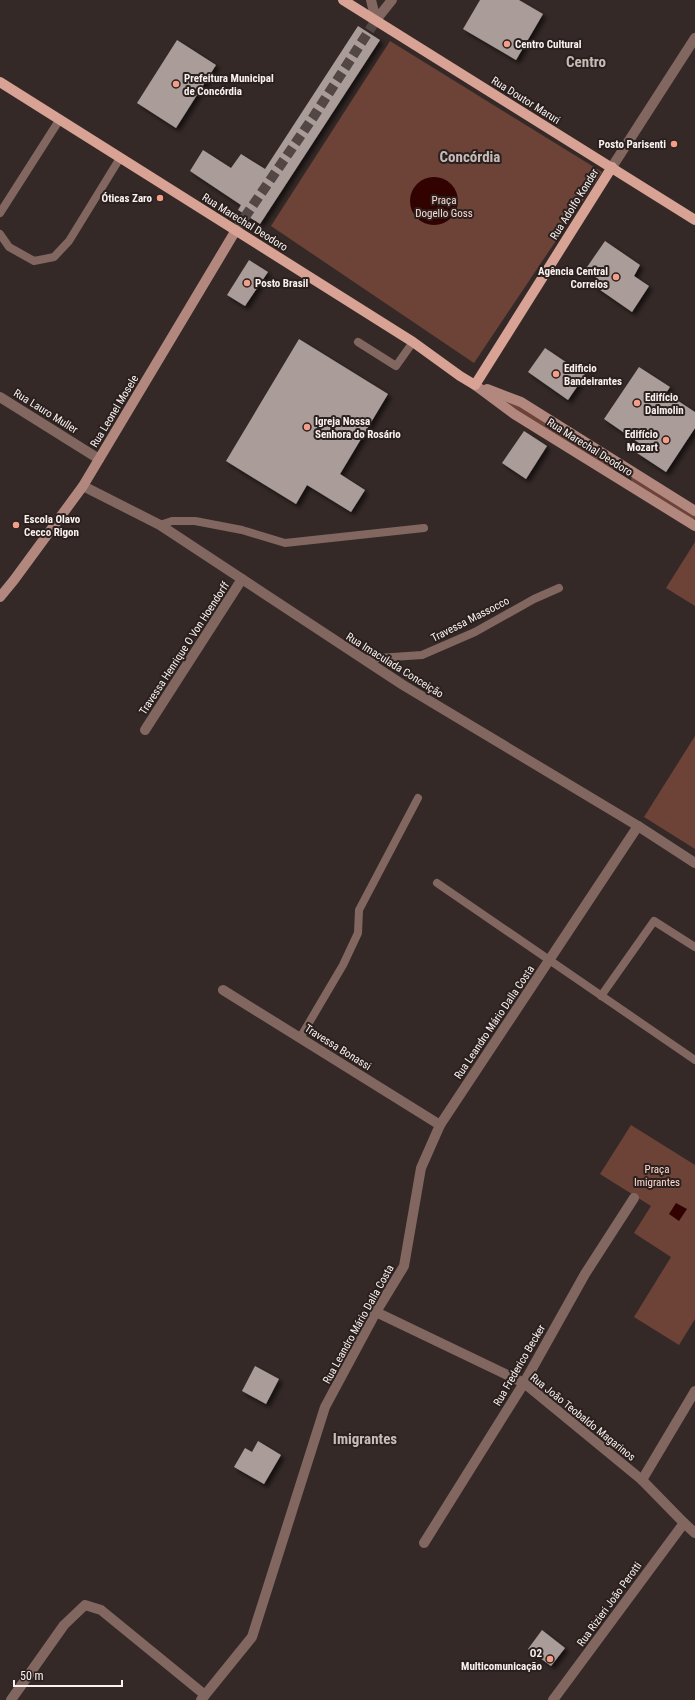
<svg xmlns="http://www.w3.org/2000/svg" width="695" height="1700" font-family="'Roboto Condensed',sans-serif">
<style>
.green{fill:#6d4338}
.water{fill:#320200}
.building{fill:#aa9c99;filter:url(#shadow)}
.lines{fill:none;stroke-linecap:round;stroke-linejoin:round}
.street-tunnel{stroke:#524745;stroke-width:10;stroke-dasharray:10 5;stroke-linecap:butt}
.lane{stroke:#826761;stroke-width:8}
.street{stroke:#826761;stroke-width:10}
.secondary{stroke:#b2887e;stroke-width:10}
.primary{stroke:#d8a294;stroke-width:10}
.poi-dot{fill:#f49e89;stroke:#2a201d;stroke-width:1.5}
.labels{text-anchor:middle;stroke-width:4;stroke-linejoin:round;paint-order:stroke}
.poi-label{font-size:11px;font-weight:bold;fill:#f9f1f0;stroke:#2a201d;text-anchor:start}
.street-label{font-size:11px;fill:#f9f1f0;stroke:#2a201d}
.park-label{font-size:11px;fill:#ffd9d0;stroke:#2a201d}
.district-label{font-size:15px;font-weight:bold;fill:#c9bcb8;stroke:#2a201d}
</style>
<defs>
<filter id="shadow"><feDropShadow dx="3.5" dy="3.5" stdDeviation="2" flood-color="#0009"/></filter>
</defs>
<rect width="100%" height="100%" fill="#342927"/>
<g class="green">
<polygon points="390,41 602,172 474,363 271,226"/>
<polygon points="501,397 521,404 613,461 615,469 608,470 515,412"/>
<polygon points="639,477 695,514 695,519 690,521 633,485 631,478"/>
<polygon points="695,542 695,606 666,588"/>
<polygon points="695,736 695,849 644,817"/>
<polygon points="631,1125 695,1165 695,1319 679,1345 634,1317 671,1257 634,1233 651,1206 600,1174"/>
</g>
<g class="water">
<circle cx="434" cy="201" r="24"/>
<polygon points="676,1203 687,1209 679,1221 669,1214"/>
</g>
<g class="building">
<polygon points="480,0 519,0 543,14 516,60 463,29"/>
<polygon points="358,26 380,40 260,224 238,210 241,205 190,171 203,150 231,168 241,154 265,169"/>
<polygon points="177,40 216,65 176,128 137,103"/>
<polygon points="605,241 640,265 634,276 649,286 632,312 593,285 597,278 585,270"/>
<polygon points="249,260 268,272 245,306 227,295"/>
<polygon points="299,339 388,394 340,474 365,490 351,512 307,485 296,504 226,461"/>
<polygon points="545,348 585,375 568,400 528,372"/>
<polygon points="639,367 670,387 666,393 695,412 695,428 666,472 637,453 642,445 604,419"/>
<polygon points="524,431 547,446 526,479 502,463"/>
<polygon points="255,1366 279,1379 266,1404 242,1391"/>
<polygon points="258,1441 281,1455 264,1484 234,1467 245,1448 252,1452"/>
<polygon points="542,1630 565,1648 551,1666 528,1649"/>
</g>
<g class="lines">
<polyline class="street-tunnel" points="236,230 314,116 376,20"/>
<g class="lane">
<polyline points="0,213 60,119"/>
<polyline points="0,234 9,247 34,261 54,257 69,241 120,158"/>
<polyline points="358,342 396,366 413,342"/>
<polyline points="160,525 172,521 195,521 242,530 285,543 424,528"/>
<polyline points="363,659 422,655 475,632 534,599 559,588"/>
<polyline points="437,883 695,1060"/>
<polyline points="601,996 654,921 695,947"/>
<polyline points="300,1038 343,965 358,933 359,910 418,798"/>
</g>
<g class="street">
<polyline points="371,0 376,20"/>
<polyline points="376,20 392,0"/>
<polyline points="612,167 695,38"/>
<polyline points="0,397 99,459"/>
<polyline points="83,486 160,525 403,685 638,826 695,863"/>
<polyline points="145,730 242,579"/>
<polyline points="223,990 440,1125"/>
<polyline points="376,1312 524,1383 642,1480 684,1523 695,1533"/>
<polyline points="642,1480 695,1391"/>
<polyline points="424,1543 524,1383 585,1274 634,1198"/>
<polyline points="11,1700 64,1625 85,1605 101,1610 205,1695"/>
<polyline points="201,1700 252,1637 325,1407 376,1312 404,1266 421,1168 440,1125 638,826"/>
<polyline points="553,1700 684,1523"/>
</g>
<g class="secondary">
<polyline points="475,385 514,414 695,526"/>
<polyline points="487,389 521,402 695,511"/>
<polyline points="0,597 14,580 83,486 236,230"/>
</g>
<g class="primary">
<polyline points="343,0 695,220"/>
<polyline points="0,82 413,342 460,376 475,385 612,167"/>
</g>
</g>
<g class="poi-dot">
<circle cx="507" cy="44" r="4"/>
<circle cx="176" cy="84" r="4"/>
<circle cx="674" cy="144" r="4"/>
<circle cx="160" cy="198" r="4"/>
<circle cx="616" cy="277" r="4"/>
<circle cx="247" cy="283" r="4"/>
<circle cx="556" cy="374" r="4"/>
<circle cx="637" cy="403" r="4"/>
<circle cx="307" cy="427" r="4"/>
<circle cx="666" cy="440" r="4"/>
<circle cx="16" cy="525" r="4"/>
<circle cx="550" cy="1659" r="4"/>
</g>
<g class="labels">
<g class="poi-label">
<text x="515" y="48">Centro Cultural</text>
<text x="184" y="82">Prefeitura Municipal<tspan x="184" dy="13">de Concórdia</tspan></text>
<text x="666" y="148" text-anchor="end">Posto Parisenti</text>
<text x="152" y="202" text-anchor="end">Óticas Zaro</text>
<text x="608" y="275" text-anchor="end">Agência Central<tspan x="608" dy="13">Correios</tspan></text>
<text x="255" y="287">Posto Brasil</text>
<text x="564" y="372">Edificio<tspan x="564" dy="13">Bandeirantes</tspan></text>
<text x="645" y="401">Edifício<tspan x="645" dy="13">Dalmolin</tspan></text>
<text x="315" y="425">Igreja Nossa<tspan x="315" dy="13">Senhora do Rosário</tspan></text>
<text x="658" y="438" text-anchor="end">Edifício<tspan x="658" dy="13">Mozart</tspan></text>
<text x="24" y="523">Escola Olavo<tspan x="24" dy="13">Cecco Rigon</tspan></text>
<text x="542" y="1657" text-anchor="end">O2<tspan x="542" dy="13">Multicomunicação</tspan></text>
</g>
<g class="street-label">
<text transform="translate(526 100) rotate(32)" y="4">Rua Doutor Maruri</text>
<text transform="translate(574 204) rotate(-58)" y="4">Rua Adolfo Konder</text>
<text transform="translate(245 222) rotate(32)" y="4">Rua Marechal Deodoro</text>
<text transform="translate(46 411) rotate(32)" y="4">Rua Lauro Muller</text>
<text transform="translate(114 411) rotate(-59)" y="4">Rua Leonel Mosele</text>
<text transform="translate(590 447) rotate(32)" y="4">Rua Marechal Deodoro</text>
<text transform="translate(470 619) rotate(-27)" y="4">Travessa Massocco</text>
<text transform="translate(184 648) rotate(-57)" y="4">Travessa Henrique O Von Hoendorff</text>
<text transform="translate(395 665) rotate(32)" y="4">Rua Imaculada Conceição</text>
<text transform="translate(494 1022) rotate(-56)" y="4">Rua Leandro Mário Dalla Costa</text>
<text transform="translate(338 1047) rotate(32)" y="4">Travessa Bonassi</text>
<text transform="translate(358 1324) rotate(-61)" y="4">Rua Leandro Mário Dalla Costa</text>
<text transform="translate(519 1365) rotate(-60)" y="4">Rua Frederico Becker</text>
<text transform="translate(583 1417) rotate(39)" y="4">Rua João Teobaldo Magarinos</text>
<text transform="translate(609 1604) rotate(-54)" y="4">Rua Rizieri João Perotti</text>
</g>
<g class="park-label">
<text x="444" y="204">Praça<tspan x="444" dy="13">Dogello Goss</tspan></text>
<text x="657" y="1173">Praça<tspan x="657" dy="13">Imigrantes</tspan></text>
</g>
<g class="district-label">
<text x="586" y="67">Centro</text>
<text x="470" y="162">Concórdia</text>
<text x="365" y="1444">Imigrantes</text>
</g>
</g>
<path d="M14 1680v6h108v-6" fill="none" stroke="#f9f1f0" stroke-width="2"/>
<text x="20" y="1680" font-size="12" fill="#f9f1f0" stroke="#2a201d" stroke-width="3" paint-order="stroke">50 m</text>
</svg>
